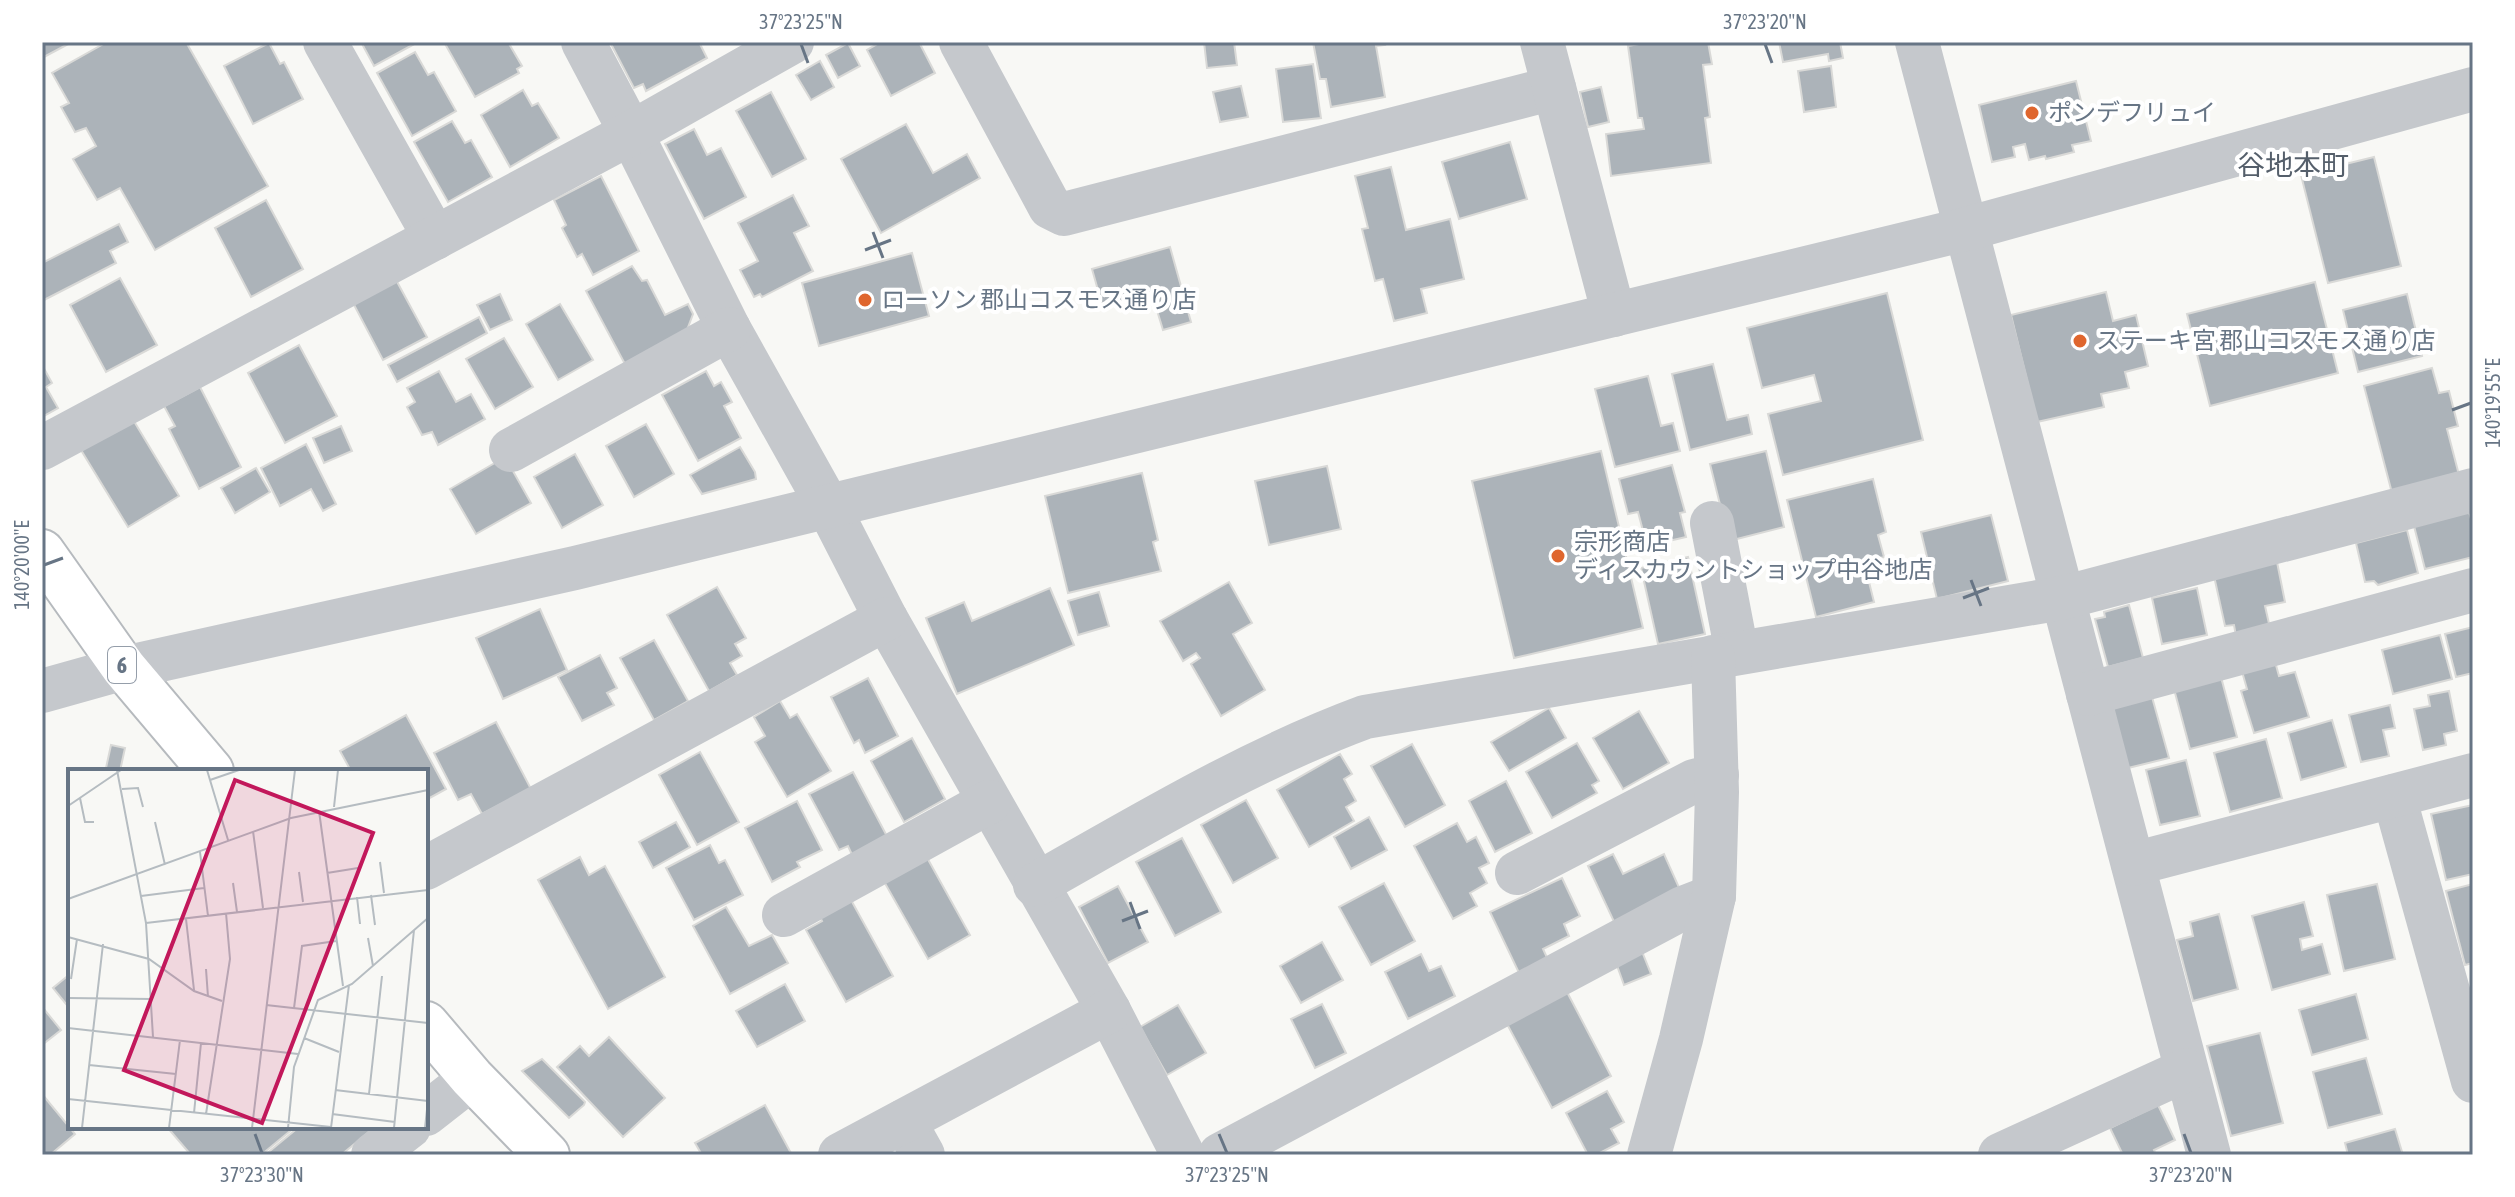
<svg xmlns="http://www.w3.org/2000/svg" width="2515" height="1197" font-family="'Asap Condensed','Noto Sans JP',sans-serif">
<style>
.building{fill:#acb3b9;stroke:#d9d9d7;stroke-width:2}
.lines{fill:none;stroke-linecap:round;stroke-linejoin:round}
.major-casing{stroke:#b6babe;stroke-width:48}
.minor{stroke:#c5c8cc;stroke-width:44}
.major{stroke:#fff;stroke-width:44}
.ticks{fill:none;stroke:#677585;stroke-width:3}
.poi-dot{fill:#df662e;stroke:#fff;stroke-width:3}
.labels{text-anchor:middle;stroke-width:8;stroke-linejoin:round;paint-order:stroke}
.shield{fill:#fff;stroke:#959eaa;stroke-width:2}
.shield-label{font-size:22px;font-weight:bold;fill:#677585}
.poi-label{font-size:24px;fill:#677585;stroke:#fff;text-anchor:start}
.quarter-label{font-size:28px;fill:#555f6b;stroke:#fff}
.inset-road{fill:none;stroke:#b5bcc1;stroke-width:2}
.view{fill:#c2185b;fill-opacity:0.15;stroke:#c2185b;stroke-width:4}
.inset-edge{fill:none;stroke:#677585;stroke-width:4}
.neatline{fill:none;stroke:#677585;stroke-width:3}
.ticks-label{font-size:20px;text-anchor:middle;fill:#677585}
</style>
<rect width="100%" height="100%" fill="#f8f8f5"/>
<g class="building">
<polygon points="42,42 72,42 42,58"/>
<polygon points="107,42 186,42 268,186 155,250 120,188 97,200 73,159 96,146 86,128 75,132 61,107 69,103 52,73"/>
<polygon points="361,42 418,42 374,66"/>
<polygon points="444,42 508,42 522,66 517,69 519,73 475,97"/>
<polygon points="610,42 699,42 707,58 646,91 643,84 634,88"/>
<polygon points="881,42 919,42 935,73 891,96 867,50"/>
<polygon points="1204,42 1234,42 1237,65 1207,68"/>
<polygon points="1313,42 1384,42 1385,45 1376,46 1385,97 1331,107 1326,79 1320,79"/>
<polygon points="1650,42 1708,42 1712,64 1703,65 1710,117 1705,118 1711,163 1611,176 1606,134 1644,129 1642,118 1638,118 1628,46"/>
<polygon points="1779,42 1840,42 1843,58 1829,61 1828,54 1783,62"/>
<polygon points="269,43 280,64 284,62 303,99 253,124 224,66"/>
<polygon points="848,43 860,66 838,78 826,55"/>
<polygon points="415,52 428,75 434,72 456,111 412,136 377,73"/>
<polygon points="820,61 834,87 811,100 796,75"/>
<polygon points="1313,64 1321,118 1283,122 1276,69"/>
<polygon points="1831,66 1836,107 1804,112 1798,71"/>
<polygon points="2076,81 2091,141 2072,145 2074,152 2046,159 2045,156 2029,160 2025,144 2013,147 2015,157 1992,162 1979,105"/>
<polygon points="1241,86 1248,117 1220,122 1213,92"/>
<polygon points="1601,87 1609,122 1588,127 1580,92"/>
<polygon points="523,90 532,106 538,103 559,138 510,167 481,115"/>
<polygon points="771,92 806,159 772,177 736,111"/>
<polygon points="452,121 465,143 471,140 492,177 448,202 414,142"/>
<polygon points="906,124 933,173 967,154 980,178 881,233 841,159"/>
<polygon points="694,129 707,155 721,148 746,197 704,219 665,144"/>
<polygon points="1510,142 1527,199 1459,219 1442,162"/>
<polygon points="2374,157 2401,266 2328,283 2301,175"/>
<polygon points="1391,167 1406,230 1450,219 1464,279 1421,289 1427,313 1394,321 1383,279 1375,281 1362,229 1368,228 1355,176"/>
<polygon points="601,176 639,251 593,275 582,254 577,257 562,228 566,225 554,200"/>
<polygon points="793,195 809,226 794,233 813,271 762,297 760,294 754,297 740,270 758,261 738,223"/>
<polygon points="266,200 303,269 251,297 215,228"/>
<polygon points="119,224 128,242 110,251 116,263 42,301 42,263"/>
<polygon points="1170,247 1191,322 1163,330 1152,294 1103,308 1092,269"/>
<polygon points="912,253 929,316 819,346 802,283"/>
<polygon points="632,266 642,281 647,280 665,315 688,304 693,314 684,338 626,366 586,291"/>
<polygon points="120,278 157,345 106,372 70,305"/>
<polygon points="395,278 427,337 383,360 352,301"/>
<polygon points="2315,282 2338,373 2210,406 2187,314"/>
<polygon points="2106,292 2113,321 2136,315 2148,366 2125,372 2129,388 2101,394 2104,407 2037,422 2011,315"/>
<polygon points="1887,293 1923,440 1783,475 1768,414 1821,401 1814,375 1762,388 1747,328"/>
<polygon points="500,294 512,320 490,330 477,305"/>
<polygon points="2407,294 2422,356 2358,372 2343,310"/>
<polygon points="560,304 593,360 558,380 526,324"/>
<polygon points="479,317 487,333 397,382 388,365"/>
<polygon points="504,338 533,387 495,409 466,359"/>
<polygon points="299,345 337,416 285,443 248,373"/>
<polygon points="1713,364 1727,420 1748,415 1752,434 1690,450 1672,374"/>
<polygon points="42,365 52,383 46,387 58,408 42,417"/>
<polygon points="2432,368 2439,393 2449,391 2458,426 2447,429 2459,475 2392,493 2364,386"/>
<polygon points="439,371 456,402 471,394 485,419 438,445 432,432 422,435 407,407 415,402 407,388"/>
<polygon points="706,371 714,386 721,382 732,402 724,406 741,438 698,461 662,395"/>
<polygon points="1648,376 1661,426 1673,423 1680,451 1615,467 1595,389"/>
<polygon points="200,387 241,467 199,489 169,429 175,426 164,406"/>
<polygon points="132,418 179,496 128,527 81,450"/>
<polygon points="646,424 674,474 634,497 606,446"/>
<polygon points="341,426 352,451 324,463 313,438"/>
<polygon points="306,444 336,504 323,511 311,489 280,506 261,468"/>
<polygon points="740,447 755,472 756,479 702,494 690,475"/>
<polygon points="1601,451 1643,628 1514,658 1472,481"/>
<polygon points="1766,451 1784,527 1729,541 1710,464"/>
<polygon points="575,454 603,505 562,528 534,477"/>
<polygon points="505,457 531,503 476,534 450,489"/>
<polygon points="1672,465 1685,512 1680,513 1686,537 1647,546 1638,512 1628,514 1619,479"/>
<polygon points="1327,466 1341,529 1269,545 1255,481"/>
<polygon points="256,468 270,492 235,513 221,488"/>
<polygon points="1142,473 1158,540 1153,542 1161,571 1068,593 1045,496"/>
<polygon points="1873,479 1886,532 1878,535 1884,557 1864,562 1874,602 1816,617 1787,500"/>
<polygon points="2469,512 2473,526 2473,557 2425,569 2414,526"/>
<polygon points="1991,515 2008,581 1937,599 1921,532"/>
<polygon points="2407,530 2418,573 2378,585 2374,581 2365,582 2356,543"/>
<polygon points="1688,557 1705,634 1658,644 1641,568"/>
<polygon points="2277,562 2285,602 2265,606 2270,628 2236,636 2234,625 2225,626 2214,576"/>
<polygon points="1229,582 1252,623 1233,634 1265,690 1221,716 1191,664 1200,658 1196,653 1183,661 1160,621"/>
<polygon points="717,587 746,638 735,644 742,656 730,663 737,675 709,691 667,615"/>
<polygon points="1050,588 1074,645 957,694 926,618 964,602 972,621"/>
<polygon points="2197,588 2207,635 2162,644 2152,598"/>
<polygon points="1099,592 1109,626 1078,635 1068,601"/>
<polygon points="2129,605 2143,658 2108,667 2095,619 2105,617 2104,612"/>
<polygon points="540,609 567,670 503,699 476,638"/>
<polygon points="2473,627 2473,673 2456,677 2445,634"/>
<polygon points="2440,635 2452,679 2393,694 2382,650"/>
<polygon points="654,640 688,701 654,720 620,658"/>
<polygon points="600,655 617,688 607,693 614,705 582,721 558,677"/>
<polygon points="2274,658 2279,676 2295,672 2309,717 2254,733 2241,691 2247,689 2241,668"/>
<polygon points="2221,677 2237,737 2190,749 2174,689"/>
<polygon points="868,678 898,736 865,753 859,740 854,743 831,697"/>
<polygon points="2449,691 2457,731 2444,734 2446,745 2423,750 2414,709 2430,706 2428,695"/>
<polygon points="2152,697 2169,758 2128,768 2112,708"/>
<polygon points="780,701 790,718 797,714 831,771 787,797 755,742 765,736 754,717"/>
<polygon points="2390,705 2395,728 2383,730 2389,756 2361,762 2349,715"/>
<polygon points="1549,708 1566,738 1509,771 1491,742"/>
<polygon points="1639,711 1669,763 1623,789 1593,738"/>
<polygon points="406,715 446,789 426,800 426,771 351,771 340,751"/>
<polygon points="2332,720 2346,767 2301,780 2288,733"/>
<polygon points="496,722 531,789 482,814 471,794 458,800 434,753"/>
<polygon points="912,738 945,799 904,822 871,761"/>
<polygon points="2266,739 2282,798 2230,812 2214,753"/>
<polygon points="1577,743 1599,781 1592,785 1597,793 1552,818 1526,772"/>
<polygon points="1412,744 1445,805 1405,827 1371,766"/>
<polygon points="111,745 125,748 120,771 106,768"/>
<polygon points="700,752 739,822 697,845 659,775"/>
<polygon points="1340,754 1352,774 1344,779 1356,801 1346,807 1354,821 1309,847 1277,790"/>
<polygon points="2186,760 2200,816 2160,825 2146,770"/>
<polygon points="853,772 889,840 854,859 848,846 839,850 809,794"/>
<polygon points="1506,781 1532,833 1495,852 1469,801"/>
<polygon points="1246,800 1278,858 1233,883 1201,825"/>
<polygon points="797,801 822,850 797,862 800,867 772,882 745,828"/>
<polygon points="2473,805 2473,874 2446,880 2431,814"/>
<polygon points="1369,817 1387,850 1351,869 1334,837"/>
<polygon points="676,822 690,847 653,868 639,842"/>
<polygon points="1457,823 1467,842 1476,837 1489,863 1479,868 1487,883 1470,893 1477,906 1453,919 1414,846"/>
<polygon points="1182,838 1221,912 1175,936 1136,862"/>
<polygon points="710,845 719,863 725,860 743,895 694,920 666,868"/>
<polygon points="925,854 970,935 928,959 882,878"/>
<polygon points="1613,854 1623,874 1664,854 1681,892 1616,926 1588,866"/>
<polygon points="580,857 589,875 605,866 665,977 608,1009 538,880"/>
<polygon points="1562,878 1580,916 1564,924 1569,936 1543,949 1549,962 1520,975 1490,912"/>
<polygon points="1384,883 1415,941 1371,965 1339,907"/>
<polygon points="2377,884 2395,959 2344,971 2327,895"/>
<polygon points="2473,884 2473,963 2465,965 2446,891"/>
<polygon points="1118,886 1148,942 1108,963 1079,907"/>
<polygon points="851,900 893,976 846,1002 806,930 822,921 820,917"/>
<polygon points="2304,902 2313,936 2300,939 2302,950 2322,944 2330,974 2272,990 2252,916"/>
<polygon points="726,907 749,946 772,935 788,963 730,994 693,926"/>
<polygon points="2219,914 2238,989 2193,1001 2177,940 2193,936 2190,922"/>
<polygon points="1322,942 1343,980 1301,1003 1280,966"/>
<polygon points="1641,949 1651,974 1624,985 1615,960"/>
<polygon points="1421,954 1429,971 1441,966 1455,996 1408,1019 1385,972"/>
<polygon points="70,974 70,1009 53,988"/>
<polygon points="785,984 805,1021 757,1047 736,1011"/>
<polygon points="1567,992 1611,1076 1552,1108 1507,1024"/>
<polygon points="2356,994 2368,1039 2312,1055 2299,1010"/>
<polygon points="1322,1004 1346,1053 1315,1068 1291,1019"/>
<polygon points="1178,1005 1206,1053 1167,1075 1140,1027"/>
<polygon points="43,1008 61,1030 42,1045 42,1009"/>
<polygon points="2260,1033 2283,1123 2231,1136 2207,1046"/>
<polygon points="609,1037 665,1098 623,1137 557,1067 580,1046 589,1056"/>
<polygon points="2366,1058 2382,1114 2328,1128 2313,1072"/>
<polygon points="542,1059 585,1102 584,1105 569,1118 522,1071"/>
<polygon points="1607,1091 1624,1122 1611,1129 1619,1143 1596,1155 1588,1155 1566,1113"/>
<polygon points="42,1094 75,1134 50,1155 42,1155"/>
<polygon points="765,1105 792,1155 702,1155 695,1143"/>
<polygon points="2158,1105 2175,1140 2154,1150 2156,1155 2123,1155 2110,1128"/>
<polygon points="167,1127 295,1127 261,1155 191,1155"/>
<polygon points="299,1127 375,1127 341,1155 265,1155"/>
<polygon points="2395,1129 2403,1155 2348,1155 2345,1143"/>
</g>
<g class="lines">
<g class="major-casing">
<g id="major">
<polyline points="42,552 124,668 211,771"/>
<polyline points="426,1024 472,1078 547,1155"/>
</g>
</g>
<g class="minor">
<polyline points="325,42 435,238"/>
<polyline points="583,42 631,133 729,329 828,506 886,619 1109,1011 1183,1155"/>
<polyline points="961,42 1050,207 1064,214 1554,88"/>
<polyline points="1542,42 1614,315"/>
<polyline points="1917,42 2209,1155"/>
<polyline points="42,448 631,133 792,42"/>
<polyline points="511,450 729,329"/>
<polyline points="1712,523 1737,653"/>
<polyline points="42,691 124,668 575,568 1966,229 2473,89"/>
<polyline points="2088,694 2473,590"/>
<polyline points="2394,796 2473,1081"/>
<polyline points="2133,864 2473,775"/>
<polyline points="426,868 886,619"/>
<polyline points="1517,873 1694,781 1717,775"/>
<path d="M1035 885C1143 824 1249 760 1365 717L2062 598 2473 490"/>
<polyline points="784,915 989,802"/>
<polyline points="426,1114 472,1078"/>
<polyline points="904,1121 923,1155"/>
<polyline points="373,1155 409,1127"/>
<polyline points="840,1155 1109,1011"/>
<polyline points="1220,1155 1683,908 1714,896"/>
<polyline points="1649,1155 1681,1039 1714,896 1717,792 1713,657"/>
<polyline points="2000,1155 2186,1070"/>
</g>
<use href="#major" class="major"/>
</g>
<path class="ticks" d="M801 44 808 63M1765 44 1772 63M873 232 883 258M865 250 891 240M2452 410 2471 403M44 565 63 558M1971 580 1981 606M1963 598 1989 588M1130 902 1140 929M1122 921 1148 911M255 1134 262 1153M1219 1134 1227 1153M2184 1134 2191 1153"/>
<g class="poi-dot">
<circle cx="2032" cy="113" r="8"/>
<circle cx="865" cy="300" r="8"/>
<circle cx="2080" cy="341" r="8"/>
<circle cx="1558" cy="556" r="8"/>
</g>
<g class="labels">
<rect class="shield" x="108" y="647" width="28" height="36" rx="6"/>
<g class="shield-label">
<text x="122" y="673">6</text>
</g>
<g class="poi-label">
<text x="2048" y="121">ポンデフリュイ</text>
<text x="881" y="308">ローソン 郡山コスモス通り店</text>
<text x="2096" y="349">ステーキ宮 郡山コスモス通り店</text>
<text x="1574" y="550">宗形商店<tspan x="1574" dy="28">ディスカウントショップ中谷地店</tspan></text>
</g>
<g class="quarter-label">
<text x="2293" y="175">谷地本町</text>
</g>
</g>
<g transform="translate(68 769)">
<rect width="360" height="360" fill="#f8f8f5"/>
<path class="inset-road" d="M49 1 78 154 85 268M139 1 160 71M142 11 171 1M54 20 70 19 75 38M12 29 17 53H26M0 37 53 1M266 38 270 1M251 42 275 217M87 53 97 96M185 62 195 139M132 83 140 147M312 93 316 124M231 103 235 133M259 104 290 99M165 114 169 143M303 126 307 156M73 127 136 119M289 128 292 155M0 130 223 49 360 21M118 150 126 221M78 154 360 121M0 168 81 190 126 222 154 232M300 169 305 197M138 200 140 228M3 210 9 170M0 229 83 230M198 236 360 254M226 239 234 177 268 172M0 259 230 285M236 269 271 283M21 296 108 305M267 321 360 332M301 325 314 207M0 330 263 358M126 344 133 274M138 345 162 190 158 144M264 345 327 353M14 359 35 175M101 359 112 271M184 359 227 1M220 359 226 298 250 231 284 215 360 149M263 359 281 216M326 359 346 161M357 359 360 331"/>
<path class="view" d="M167 11 305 64 194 354 56 301Z"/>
<rect width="360" height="360" class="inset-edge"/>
</g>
<rect width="2515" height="1197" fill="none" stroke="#ffffff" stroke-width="88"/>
<rect x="44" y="44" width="2427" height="1109" class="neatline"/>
<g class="ticks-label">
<text x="801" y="29">37°23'25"N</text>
<text x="1765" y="29">37°23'20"N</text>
<text transform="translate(2493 403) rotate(-90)" y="7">140°19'55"E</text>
<text transform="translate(22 565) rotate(-90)" y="7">140°20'00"E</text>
<text x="262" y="1182">37°23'30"N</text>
<text x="1227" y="1182">37°23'25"N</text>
<text x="2191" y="1182">37°23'20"N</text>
</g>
</svg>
